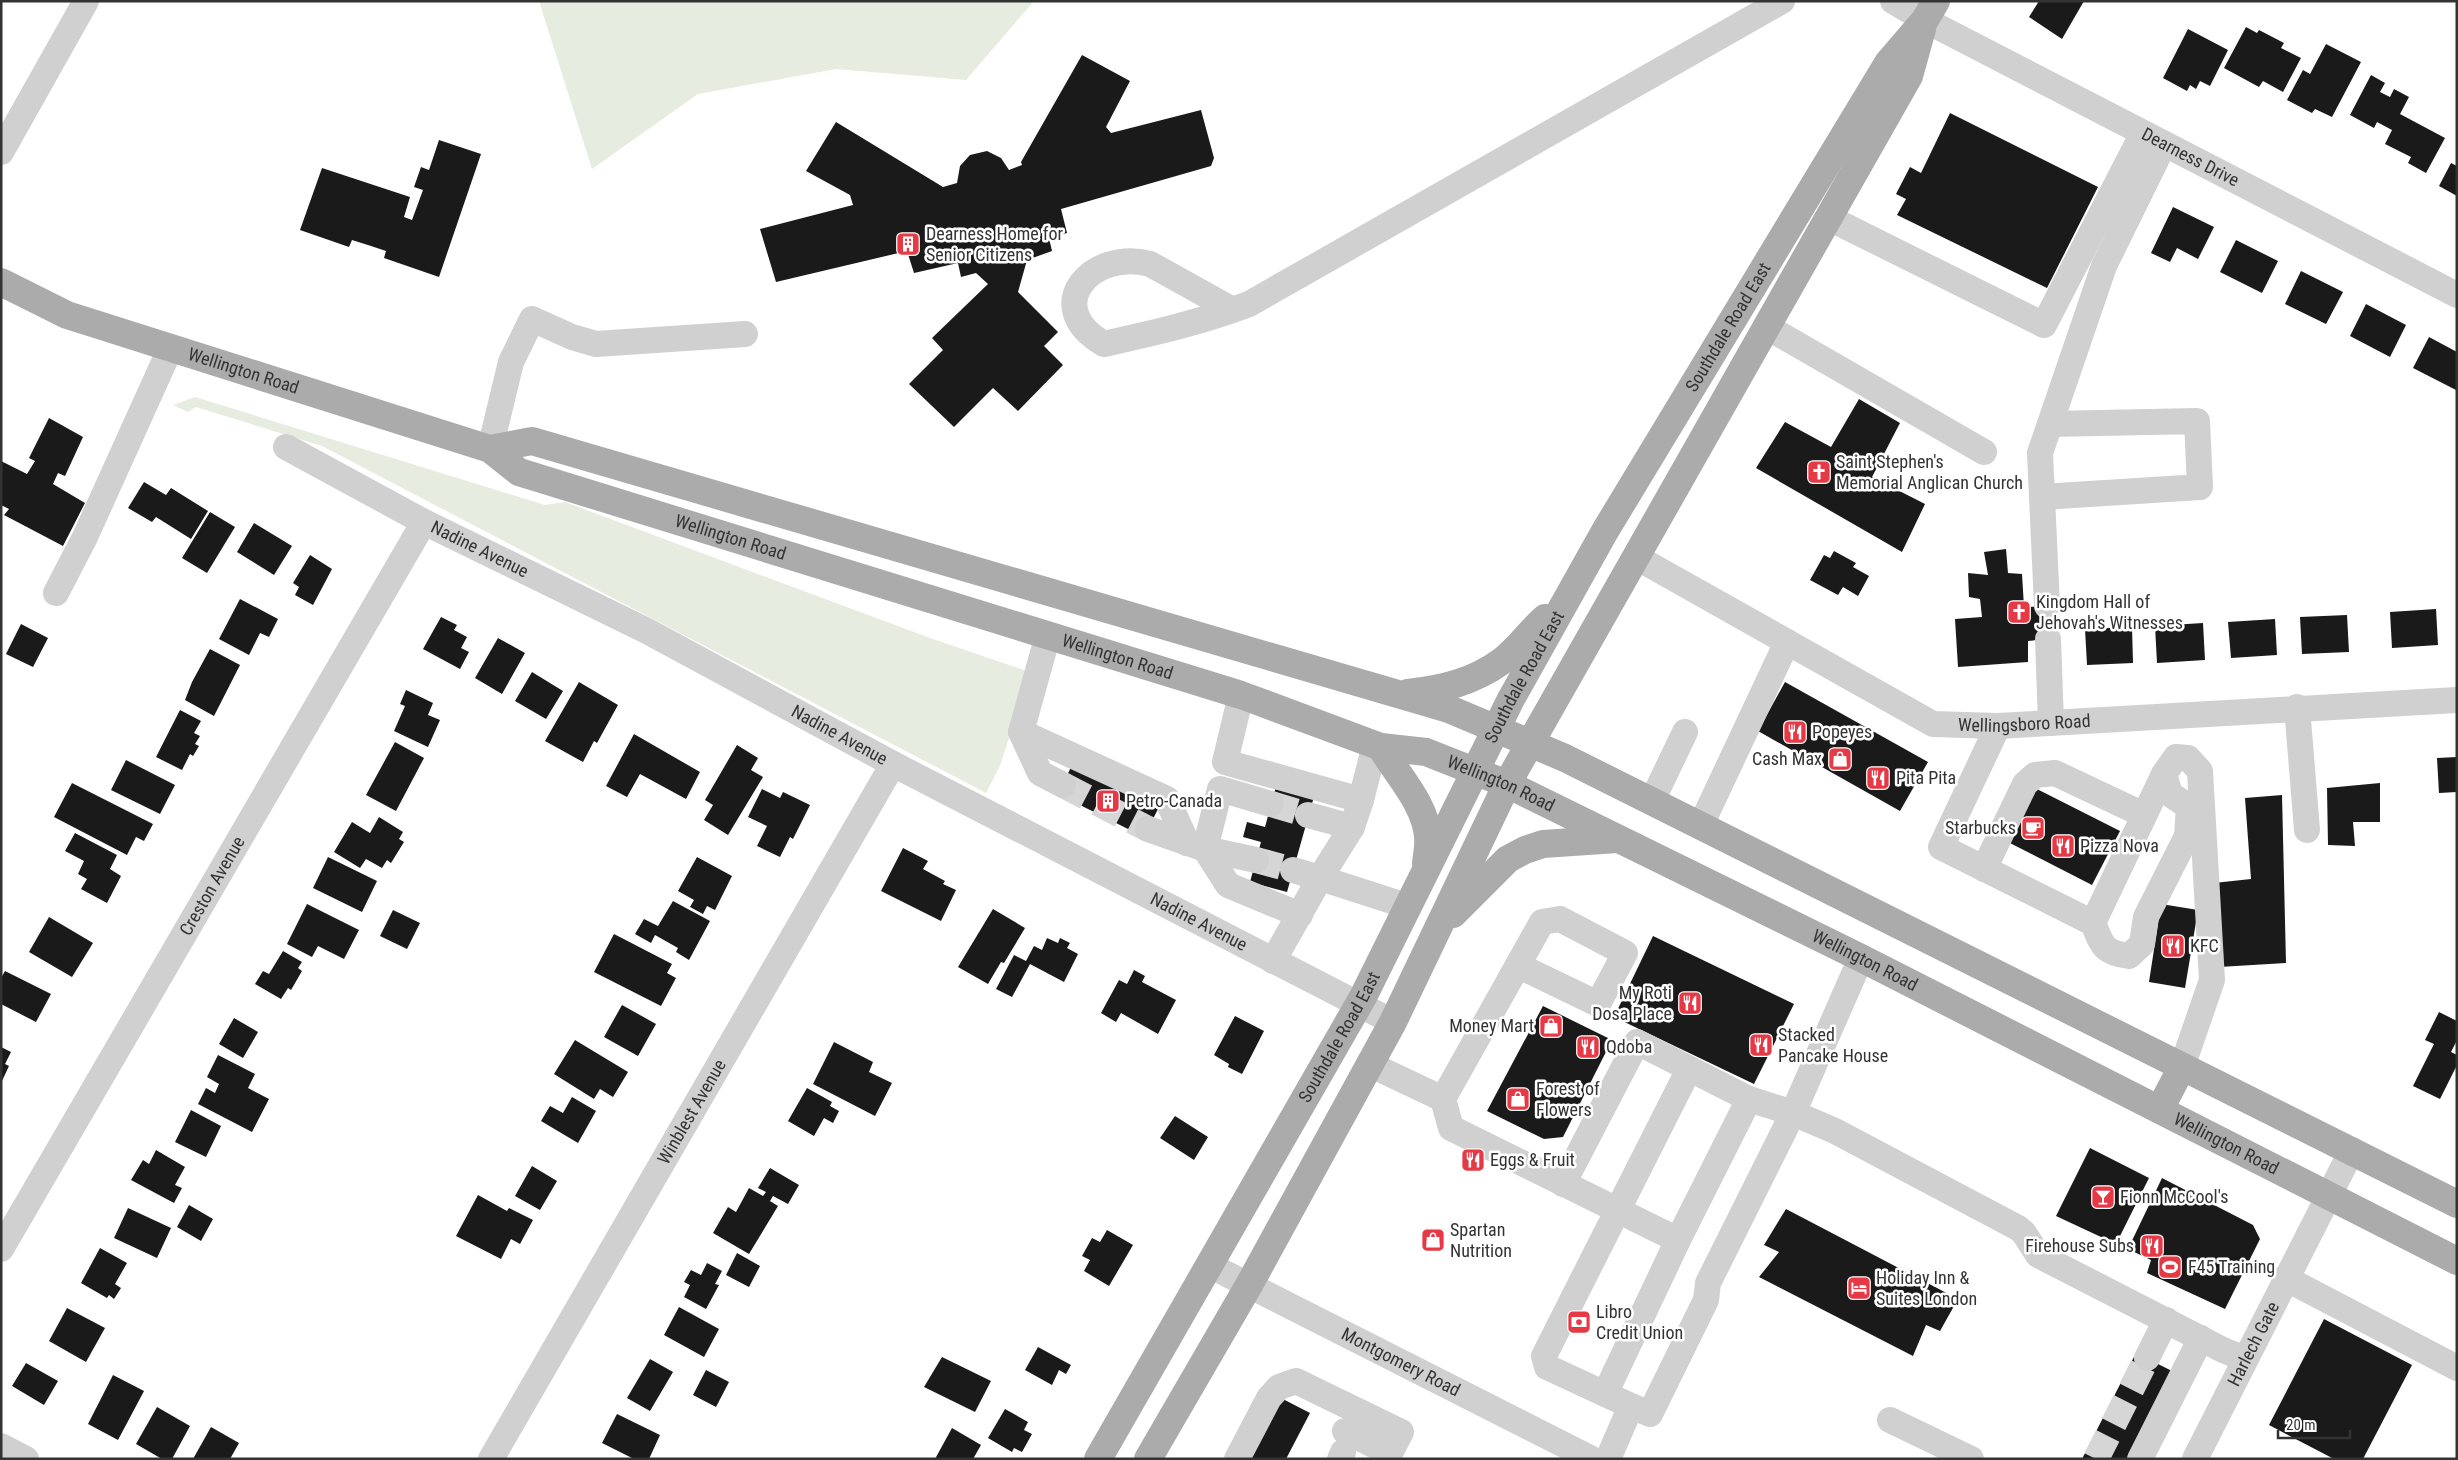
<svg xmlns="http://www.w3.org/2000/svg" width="2458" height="1460" font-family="'Roboto Condensed',sans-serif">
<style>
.green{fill:#e6ecdf}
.building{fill:#1a1a1a}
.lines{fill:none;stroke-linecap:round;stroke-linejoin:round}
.minor-tunnel{stroke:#d6d6d6;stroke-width:26;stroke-dasharray:26 13;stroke-linecap:butt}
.minor{stroke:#d0d0d0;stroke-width:26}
.major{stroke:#ababab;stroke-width:28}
.labels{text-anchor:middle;stroke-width:5;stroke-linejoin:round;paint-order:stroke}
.street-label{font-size:18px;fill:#333;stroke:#fff}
.poi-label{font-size:18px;fill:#333;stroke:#fff;text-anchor:start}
</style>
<rect width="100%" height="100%" fill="#fff"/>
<g class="green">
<polygon points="539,1 1034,1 966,80 836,69 698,94 592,169"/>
<polygon points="195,397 545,505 565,502 930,638 1030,672 1000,766 986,793 322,446 196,407 188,412 173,405"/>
</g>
<g class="building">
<polygon points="2039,1 2084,1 2062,39 2029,17"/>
<polygon points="2246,27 2257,33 2259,30 2284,43 2281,48 2301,58 2283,92 2263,81 2259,87 2224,68"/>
<polygon points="2188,29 2228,50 2210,86 2200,81 2196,89 2190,85 2187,91 2163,78"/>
<polygon points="2326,44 2361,62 2332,117 2315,109 2312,113 2287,100 2303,70 2310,74"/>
<polygon points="1082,55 1130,81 1106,127 1111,133 1201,110 1214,158 1211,166 1061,209 1067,233 1049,238 1052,251 1027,260 1018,292 1058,332 1044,346 1063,365 1018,411 993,388 954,427 909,384 943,350 932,338 988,284 976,273 961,277 958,263 914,273 907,251 776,282 760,229 853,205 850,195 806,171 836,122 943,187 957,183 960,166 970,155 987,151 1001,158 1009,170 1022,165 1021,162"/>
<polygon points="2371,75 2385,83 2380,92 2390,97 2394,89 2409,97 2400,114 2445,138 2426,173 2408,163 2411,157 2385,144 2392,130 2377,122 2374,128 2350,115"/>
<polygon points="1950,113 2098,187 2047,288 1897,215 1906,199 1896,194 1910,167 1921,173"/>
<polygon points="439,140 481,154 439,277 384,258 386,251 371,246 352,240 349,247 300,230 322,168 410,197 404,217 412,220 423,190 414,187 421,167 429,170"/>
<polygon points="2451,163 2457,166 2457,196 2439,186"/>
<polygon points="2173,207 2214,227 2198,259 2177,248 2170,262 2151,253"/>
<polygon points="2236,240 2278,261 2262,293 2220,272"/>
<polygon points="2301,271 2343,292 2326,324 2285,304"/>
<polygon points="2366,304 2406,325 2390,357 2350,336"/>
<polygon points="2429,337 2457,352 2456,390 2413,368"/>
<polygon points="1859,399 1900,423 1872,477 1925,504 1902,552 1756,468 1785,422 1831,447"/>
<polygon points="49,418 83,437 65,476 58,473 53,484 85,503 63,546 4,515 9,509 1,505 1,461 27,474 35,461 29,458"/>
<polygon points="144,482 166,495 171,488 208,511 191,539 156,517 152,522 128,508"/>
<polygon points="210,512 235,527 207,573 182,558"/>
<polygon points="254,523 292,546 274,575 237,552"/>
<polygon points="2006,549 2008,573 2022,574 2024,607 2056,606 2058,638 2028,641 2028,662 1958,667 1955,619 1982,617 1980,599 1969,597 1968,573 1988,575 1984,552"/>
<polygon points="1834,551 1856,563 1853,567 1869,576 1858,596 1843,587 1838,595 1810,580 1824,555 1830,558"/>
<polygon points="310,555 332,569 313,605 295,595 299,587 293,583"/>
<polygon points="240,599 278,619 269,637 260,633 249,655 219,639"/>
<polygon points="2436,609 2438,645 2392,648 2390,612"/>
<polygon points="2347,615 2349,652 2302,654 2300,617"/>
<polygon points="441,617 457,625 454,630 467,637 461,648 469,652 460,669 423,649"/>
<polygon points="2275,619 2277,655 2231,658 2228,622"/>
<polygon points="2203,623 2205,660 2157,663 2155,626"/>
<polygon points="21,624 48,638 33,667 6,654"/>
<polygon points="2132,627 2133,663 2087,665 2085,629"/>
<polygon points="498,638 525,653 502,694 475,678"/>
<polygon points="210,649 240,665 214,716 185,700 192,682"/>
<polygon points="532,672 563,691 546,719 515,701"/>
<polygon points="579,682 618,705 597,743 594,741 583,762 545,741"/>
<polygon points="1785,682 1928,762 1900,811 1758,731"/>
<polygon points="406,690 433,703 428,715 440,720 428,747 394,731 405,706 400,704"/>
<polygon points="180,710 201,721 194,733 200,736 195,744 199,746 193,756 190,754 182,770 156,757"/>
<polygon points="634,734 700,772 686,799 640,774 627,797 606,786"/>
<polygon points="395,742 424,758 396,811 366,795"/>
<polygon points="737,745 758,758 751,770 763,777 728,835 704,820 713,805 705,800"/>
<polygon points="2457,757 2457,792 2439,793 2437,758"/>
<polygon points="126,760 175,785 160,814 111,790"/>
<polygon points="1072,765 1158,809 1144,837 1058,794"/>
<polygon points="72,783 153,824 144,841 136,837 127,855 54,817"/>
<polygon points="1277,783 1315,793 1287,892 1250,882 1261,842 1243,837 1247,822 1265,827"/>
<polygon points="2380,783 2380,822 2353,822 2355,846 2328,845 2327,788"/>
<polygon points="2029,785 2120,831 2092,885 2002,839"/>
<polygon points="762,789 780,798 783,792 810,805 793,839 790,837 780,857 757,846 767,826 748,817"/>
<polygon points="2282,795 2286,963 2219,967 2214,883 2251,879 2245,798"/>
<polygon points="379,817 403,832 399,839 404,842 391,863 387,860 382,868 366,859 360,868 334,852 352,822 370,833"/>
<polygon points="75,833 117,855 110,869 121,876 107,903 81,889 87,879 78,874 84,861 65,851"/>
<polygon points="903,848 928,861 923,869 945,881 943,884 956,890 941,921 881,891"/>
<polygon points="328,857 377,881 362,912 313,888"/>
<polygon points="697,857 732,876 715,910 707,906 703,914 690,907 694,900 678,891"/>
<polygon points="673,901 710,921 689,960 676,952 678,948 655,935 651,943 635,934 644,919 658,926"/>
<polygon points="307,904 359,930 344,959 318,946 312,957 287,944"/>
<polygon points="2161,904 2198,910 2185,988 2149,982"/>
<polygon points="993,909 1025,928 1004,963 1001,962 988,984 958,967"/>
<polygon points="393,910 420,923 407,949 380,936"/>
<polygon points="49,917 93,943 72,977 29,952"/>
<polygon points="614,934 672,964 667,973 676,978 661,1006 594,972"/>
<polygon points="1653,936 1794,1004 1754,1084 1614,1017"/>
<polygon points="1047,938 1058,943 1060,938 1070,943 1067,948 1078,954 1064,982 1030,964 1012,997 996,989 1014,955 1026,961 1034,946 1042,950"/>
<polygon points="283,951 302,962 298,968 302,971 291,990 288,988 281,999 255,984 263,971 269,974"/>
<polygon points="1134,970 1145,976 1142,982 1176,1000 1158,1034 1121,1013 1116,1022 1101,1013 1119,980 1127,984"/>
<polygon points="5,971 51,994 36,1022 1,1004 1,978"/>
<polygon points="622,1005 656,1024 638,1056 604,1037"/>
<polygon points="1543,1006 1612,1040 1563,1137 1544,1139 1487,1111"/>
<polygon points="2439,1012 2457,1021 2457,1040 2451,1052 2457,1055 2457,1065 2440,1099 2413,1086 2434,1044 2425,1040"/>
<polygon points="1235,1016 1264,1031 1242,1074 1228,1067 1229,1064 1214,1055"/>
<polygon points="234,1018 258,1032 243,1058 219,1044"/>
<polygon points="575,1040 628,1072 613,1097 600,1089 594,1099 554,1074"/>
<polygon points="834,1042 873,1062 869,1072 892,1083 875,1116 813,1084"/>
<polygon points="1,1047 11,1052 5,1064 9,1066 1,1083"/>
<polygon points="218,1055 255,1074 248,1088 269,1099 252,1132 198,1104 206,1088 215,1093 219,1084 207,1077"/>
<polygon points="807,1088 832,1102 830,1106 839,1111 833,1123 824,1118 814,1136 788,1121"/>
<polygon points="572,1097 596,1111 578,1143 541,1121 550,1106 563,1113"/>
<polygon points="191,1110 221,1126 206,1157 175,1142"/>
<polygon points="1175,1116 1208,1137 1194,1160 1160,1138"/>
<polygon points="2090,1148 2149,1178 2116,1244 2056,1216"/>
<polygon points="156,1150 185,1167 175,1185 182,1188 174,1203 131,1180 143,1160 149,1164"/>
<polygon points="532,1166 557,1181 540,1210 515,1196"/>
<polygon points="770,1168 799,1185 788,1204 773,1196 770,1201 778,1206 749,1254 713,1233 728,1207 736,1212 749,1188 763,1196 766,1192 758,1188"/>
<polygon points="2162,1178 2253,1225 2260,1239 2225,1309 2147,1273 2151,1260 2128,1249"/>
<polygon points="478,1195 507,1211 509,1208 533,1220 520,1244 511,1239 501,1259 456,1236"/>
<polygon points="189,1205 213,1219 201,1241 177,1227"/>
<polygon points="128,1208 171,1228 157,1258 114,1238"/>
<polygon points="1786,1209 1958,1299 1940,1331 1926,1325 1913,1356 1759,1277 1779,1252 1764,1245"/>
<polygon points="1107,1230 1133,1245 1109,1286 1084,1271 1090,1260 1082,1256 1092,1238 1100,1242"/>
<polygon points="100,1248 127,1263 115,1284 121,1288 114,1299 109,1295 107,1298 81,1283"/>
<polygon points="737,1253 760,1266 749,1287 726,1275"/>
<polygon points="707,1263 722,1271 715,1284 719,1285 706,1309 684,1297 690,1285 684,1282 691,1270 701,1275"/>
<polygon points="679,1307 719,1329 704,1357 664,1335"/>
<polygon points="67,1308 105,1328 86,1362 49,1341"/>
<polygon points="2324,1319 2412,1365 2363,1459 2334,1459 2269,1425"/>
<polygon points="1038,1347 1071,1365 1066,1374 1059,1370 1052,1385 1025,1370"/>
<polygon points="2136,1353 2176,1373 2133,1459 2082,1459"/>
<polygon points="942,1357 991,1381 975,1412 924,1387"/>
<polygon points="650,1359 673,1372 650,1411 627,1398"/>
<polygon points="26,1363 58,1381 44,1405 12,1386"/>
<polygon points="706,1370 729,1382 716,1407 693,1395"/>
<polygon points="113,1375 144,1391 118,1440 88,1424"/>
<polygon points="1275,1395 1310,1413 1286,1459 1241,1459"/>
<polygon points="157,1407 190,1426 172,1459 162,1459 136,1444"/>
<polygon points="1005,1409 1028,1422 1024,1430 1032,1434 1022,1452 1014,1448 1012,1452 988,1438"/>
<polygon points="617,1414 660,1435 649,1459 634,1459 602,1443"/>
<polygon points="211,1427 239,1443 230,1459 193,1459"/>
<polygon points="952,1428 981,1445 973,1459 935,1459"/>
</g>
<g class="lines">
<g class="minor-tunnel">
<polyline points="1063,785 1148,829"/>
<polyline points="1271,804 1308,815"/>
<polyline points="1256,860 1293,870"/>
<polyline points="2096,1459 2147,1358"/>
</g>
<g class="minor">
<path id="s1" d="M1893 1 1925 20 2457 295"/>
<polyline points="1,152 86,1"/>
<polyline points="1829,218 2044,325 2143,133"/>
<path d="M1233 310 1150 264C1093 248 1039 306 1104 344 1153 333 1202 322 1249 304L1782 1"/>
<polyline points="1767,327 1984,452"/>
<path id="s2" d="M286 447 424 522 647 631 893 764 1393 1022"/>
<polyline points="490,449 511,362 532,319 572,337 596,344 745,334"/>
<polyline points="2042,497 2200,487 2197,421 2050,424"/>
<path id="s3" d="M1636 557 1933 724 1998 726 2457 700"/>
<polyline points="56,593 85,537 170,349"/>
<polyline points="2047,606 2040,453 2104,266 2164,144"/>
<polyline points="1048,635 1021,732 1040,773 1063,785"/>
<polyline points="2048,639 2051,723"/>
<polyline points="1241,695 1225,762 1361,800 1352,827 1320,878 1293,870"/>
<polyline points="2297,707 2307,830"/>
<path d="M1998 726 1941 847 2093 923C2103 947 2103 952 2129 956L2142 944 2146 917 2187 836 2189 807 2170 794 2164 774"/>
<polyline points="1021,732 1167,799 1187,843"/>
<polyline points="1361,800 1375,745"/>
<polyline points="1652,801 1685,732"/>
<polyline points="1308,815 1352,827"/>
<polyline points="1701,825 1787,642"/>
<polyline points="1148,829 1205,849 1228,885 1300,915"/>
<polyline points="1256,860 1205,849 1220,789 1271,804"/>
<polyline points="1984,869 2025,784 2035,775 2055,773 2144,815"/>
<polyline points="2093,923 2164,774 2176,757 2188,758 2200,771 2212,980 2182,1067"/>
<polyline points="1273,961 1320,878 1407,906"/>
<polyline points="1369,1064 1443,1099 1542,922 1560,919 1625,953 1598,1004 1519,966"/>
<polyline points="1443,1099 1451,1128 1678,1240"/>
<polyline points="1563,1184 1637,1042 1749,1099 1793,1113 1835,1131 2018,1228 2024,1233 2038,1255 2223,1350 2245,1359"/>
<path id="s4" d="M1 1249 424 522"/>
<path id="s5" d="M1209 1265 1592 1459"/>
<polyline points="2285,1278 2457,1368"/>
<polyline points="2147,1358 2166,1320"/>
<polyline points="1605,1394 1678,1240 1749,1099"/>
<polyline points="1631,1406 1650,1414 1706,1300 1708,1283 1793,1113 1861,958"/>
<polyline points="1890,1420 1971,1459"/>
<polyline points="1345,1431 1390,1453"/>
<polyline points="1,1446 26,1459"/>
<path id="s6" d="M491 1459 893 764"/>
<polyline points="1237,1459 1269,1398 1279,1387 1296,1381 1401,1432 1387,1459"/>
<polyline points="1340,1459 1343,1452"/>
<polyline points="1608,1459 1631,1406 1547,1367 1544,1356 1689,1069"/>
<polyline points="2140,1459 2201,1338"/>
<path id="s7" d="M2195 1459 2352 1150"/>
</g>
<g class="major">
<path id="s8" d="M1 282 67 315 490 449 519 472 1241 695 1381 747 1426 752 1507 784 1861 958 2457 1261"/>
<polyline points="490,449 532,441 1449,709 1565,758 2457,1204"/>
<path d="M1408 693C1443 689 1473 682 1502 661 1518 649 1530 631 1545 618"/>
<path d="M1381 747C1397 775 1425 803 1428 836 1429 845 1427 855 1426 863"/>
<polyline points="1453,914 1508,859 1525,850 1543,844 1617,839"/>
<polyline points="2160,1109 2182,1067"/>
<path id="s9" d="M1098 1459 1363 997 1511 699 1605 531 1888 63 1925 20 1936 1"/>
<polyline points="1148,1459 1249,1285 1393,1022 1507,784 1909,76 1922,29"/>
</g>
</g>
<defs>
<g id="building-square" transform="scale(1.25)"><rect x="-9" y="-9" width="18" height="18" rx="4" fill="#e63946" stroke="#fff"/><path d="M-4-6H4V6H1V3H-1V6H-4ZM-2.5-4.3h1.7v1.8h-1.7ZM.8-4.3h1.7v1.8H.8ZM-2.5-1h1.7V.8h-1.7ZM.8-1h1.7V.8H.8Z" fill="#fff"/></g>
<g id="church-square" transform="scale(1.25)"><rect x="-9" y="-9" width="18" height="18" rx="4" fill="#e63946" stroke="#fff"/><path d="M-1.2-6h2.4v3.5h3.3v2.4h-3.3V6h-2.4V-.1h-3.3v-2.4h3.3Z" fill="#fff"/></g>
<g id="restaurant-square" transform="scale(1.25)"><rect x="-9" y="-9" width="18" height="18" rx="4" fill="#e63946" stroke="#fff"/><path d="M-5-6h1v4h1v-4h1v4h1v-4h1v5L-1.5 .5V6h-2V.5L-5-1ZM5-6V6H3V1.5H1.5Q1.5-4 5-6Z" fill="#fff"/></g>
<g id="shop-square" transform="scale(1.25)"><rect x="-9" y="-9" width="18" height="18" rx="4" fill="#e63946" stroke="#fff"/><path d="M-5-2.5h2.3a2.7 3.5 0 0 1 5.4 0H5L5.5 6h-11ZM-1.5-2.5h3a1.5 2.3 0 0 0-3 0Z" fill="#fff"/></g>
<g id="cafe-square" transform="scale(1.25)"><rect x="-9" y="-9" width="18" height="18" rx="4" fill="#e63946" stroke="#fff"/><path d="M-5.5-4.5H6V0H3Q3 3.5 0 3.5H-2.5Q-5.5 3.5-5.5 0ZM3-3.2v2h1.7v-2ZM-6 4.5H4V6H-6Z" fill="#fff"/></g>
<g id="bar-square" transform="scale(1.25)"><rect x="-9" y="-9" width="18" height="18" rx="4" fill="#e63946" stroke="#fff"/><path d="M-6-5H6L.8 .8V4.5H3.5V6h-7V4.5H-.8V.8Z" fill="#fff"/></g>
<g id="stadium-square" transform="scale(1.25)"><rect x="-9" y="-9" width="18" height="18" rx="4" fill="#e63946" stroke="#fff"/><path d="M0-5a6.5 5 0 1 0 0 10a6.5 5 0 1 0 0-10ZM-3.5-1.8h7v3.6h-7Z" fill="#fff"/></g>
<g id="hotel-square" transform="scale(1.25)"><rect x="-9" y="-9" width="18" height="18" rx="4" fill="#e63946" stroke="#fff"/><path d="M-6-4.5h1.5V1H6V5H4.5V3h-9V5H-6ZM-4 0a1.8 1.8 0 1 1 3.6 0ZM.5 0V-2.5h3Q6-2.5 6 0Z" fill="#fff"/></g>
<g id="bank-square" transform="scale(1.25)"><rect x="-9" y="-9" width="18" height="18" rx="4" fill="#e63946" stroke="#fff"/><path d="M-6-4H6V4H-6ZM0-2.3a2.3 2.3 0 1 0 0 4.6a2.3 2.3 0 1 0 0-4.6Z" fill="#fff"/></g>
</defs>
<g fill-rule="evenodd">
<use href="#building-square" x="908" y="244"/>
<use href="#church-square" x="1819" y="472"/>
<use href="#church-square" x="2019" y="612"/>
<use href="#restaurant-square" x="1795" y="732"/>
<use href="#shop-square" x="1840" y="759"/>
<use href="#restaurant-square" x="1878" y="778"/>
<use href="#building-square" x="1108" y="801"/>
<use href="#cafe-square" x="2033" y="828"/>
<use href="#restaurant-square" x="2063" y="846"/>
<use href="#restaurant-square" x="2173" y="946"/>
<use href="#restaurant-square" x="1690" y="1003"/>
<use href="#shop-square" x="1551" y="1026"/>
<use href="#restaurant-square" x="1761" y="1045"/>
<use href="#restaurant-square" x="1588" y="1047"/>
<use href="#shop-square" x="1518" y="1099"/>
<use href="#restaurant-square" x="1473" y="1160"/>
<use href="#bar-square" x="2103" y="1197"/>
<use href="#shop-square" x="1433" y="1240"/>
<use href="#restaurant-square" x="2152" y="1246"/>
<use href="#stadium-square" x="2170" y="1267"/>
<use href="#hotel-square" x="1859" y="1288"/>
<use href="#bank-square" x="1579" y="1322"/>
</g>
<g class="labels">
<g class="street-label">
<text dy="6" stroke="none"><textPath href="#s1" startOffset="336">Dearness Drive</textPath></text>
<text dy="6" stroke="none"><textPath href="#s9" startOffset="1296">Southdale Road East</textPath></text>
<text dy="6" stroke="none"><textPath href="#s8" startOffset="259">Wellington Road</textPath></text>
<text dy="6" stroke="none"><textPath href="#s8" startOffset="776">Wellington Road</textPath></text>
<text dy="6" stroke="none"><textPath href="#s2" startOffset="219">Nadine Avenue</textPath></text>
<text dy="6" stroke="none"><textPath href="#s8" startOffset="1181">Wellington Road</textPath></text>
<text dy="6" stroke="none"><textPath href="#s9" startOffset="891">Southdale Road East</textPath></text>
<text dy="6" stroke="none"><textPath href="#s3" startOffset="432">Wellingsboro Road</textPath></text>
<text dy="6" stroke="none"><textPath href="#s2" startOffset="624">Nadine Avenue</textPath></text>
<text dy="6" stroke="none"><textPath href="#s8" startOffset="1586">Wellington Road</textPath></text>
<text dy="6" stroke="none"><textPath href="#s4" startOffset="420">Creston Avenue</textPath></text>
<text dy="6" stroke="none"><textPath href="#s2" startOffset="1029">Nadine Avenue</textPath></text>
<text dy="6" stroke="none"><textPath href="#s8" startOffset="1991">Wellington Road</textPath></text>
<text dy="6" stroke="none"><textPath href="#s9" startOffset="486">Southdale Road East</textPath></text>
<text dy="6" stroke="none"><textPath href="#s6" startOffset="401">Winblest Avenue</textPath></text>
<text dy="6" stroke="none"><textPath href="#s8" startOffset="2396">Wellington Road</textPath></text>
<text dy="6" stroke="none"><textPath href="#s7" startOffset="129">Harlech Gate</textPath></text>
<text dy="6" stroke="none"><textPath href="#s5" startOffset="215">Montgomery Road</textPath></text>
</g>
<g class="poi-label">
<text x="926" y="240">Dearness Home for<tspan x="926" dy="21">Senior Citizens</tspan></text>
<text x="1836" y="468">Saint Stephen's<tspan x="1836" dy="21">Memorial Anglican Church</tspan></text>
<text x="2036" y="608">Kingdom Hall of<tspan x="2036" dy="21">Jehovah's Witnesses</tspan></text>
<text x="1812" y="738">Popeyes</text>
<text x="1822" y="765" text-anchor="end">Cash Max</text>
<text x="1896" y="784">Pita Pita</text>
<text x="1126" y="807">Petro-Canada</text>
<text x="2016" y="834" text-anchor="end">Starbucks</text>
<text x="2080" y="852">Pizza Nova</text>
<text x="2190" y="952">KFC</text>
<text x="1672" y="999" text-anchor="end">My Roti<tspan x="1672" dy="21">Dosa Place</tspan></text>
<text x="1534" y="1032" text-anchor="end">Money Mart</text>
<text x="1778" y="1041">Stacked<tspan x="1778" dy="21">Pancake House</tspan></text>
<text x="1606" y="1053">Qdoba</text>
<text x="1536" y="1095">Forest of<tspan x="1536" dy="21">Flowers</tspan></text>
<text x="1490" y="1166">Eggs &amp; Fruit</text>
<text x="2120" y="1203">Fionn McCool's</text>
<text x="1450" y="1236">Spartan<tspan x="1450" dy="21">Nutrition</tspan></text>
<text x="2134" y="1252" text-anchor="end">Firehouse Subs</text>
<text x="2188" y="1273">F45 Training</text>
<text x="1876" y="1284">Holiday Inn &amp;<tspan x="1876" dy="21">Suites London</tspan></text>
<text x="1596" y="1318">Libro<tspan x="1596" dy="21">Credit Union</tspan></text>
</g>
</g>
<rect width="2458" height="1460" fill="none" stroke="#333333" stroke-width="5"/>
<path d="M2278 1430v8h72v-8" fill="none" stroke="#333333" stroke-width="2.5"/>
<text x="2286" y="1430" font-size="15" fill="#333333" stroke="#ffffff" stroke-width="4" paint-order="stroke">20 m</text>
</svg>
